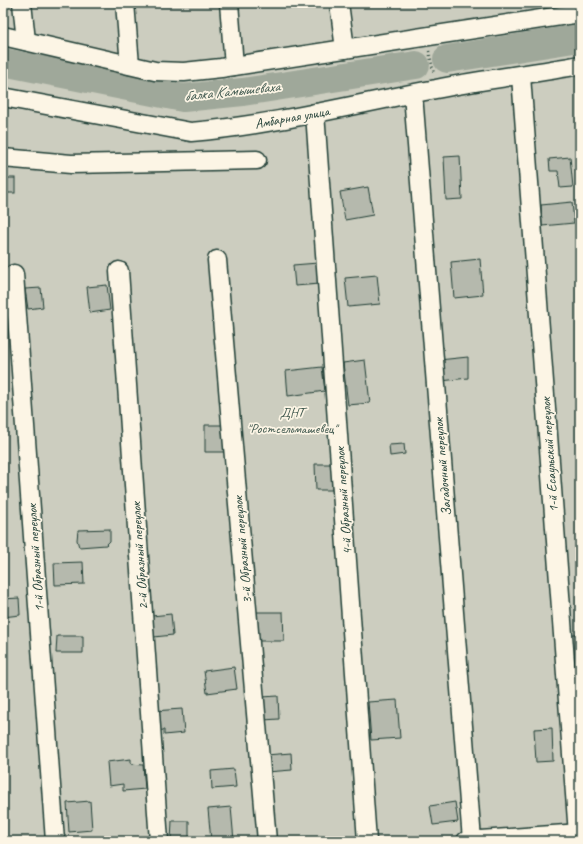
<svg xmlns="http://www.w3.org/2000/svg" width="583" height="844" font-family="Caveat,sans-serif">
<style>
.green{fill:#cccdbf;stroke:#76857a}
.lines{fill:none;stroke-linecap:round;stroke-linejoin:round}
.river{stroke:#9fa89a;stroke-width:28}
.building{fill:#b5b9ad;stroke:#1f3d34}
.minor-casing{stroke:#1f3d34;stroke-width:21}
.path{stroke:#1f3d34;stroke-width:2.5;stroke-dasharray:1 3;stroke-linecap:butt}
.minor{stroke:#fcf5e5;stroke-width:18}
.labels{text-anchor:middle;stroke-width:3.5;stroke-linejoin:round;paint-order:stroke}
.street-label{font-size:14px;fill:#1f3d34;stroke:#fcf5e5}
.park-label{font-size:14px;fill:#425a50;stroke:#fcf5e5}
.water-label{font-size:15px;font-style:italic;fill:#455d53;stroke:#fcf5e5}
</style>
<rect width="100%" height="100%" fill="#efeada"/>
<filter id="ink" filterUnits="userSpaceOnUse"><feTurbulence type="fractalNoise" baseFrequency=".025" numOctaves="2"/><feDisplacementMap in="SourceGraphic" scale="8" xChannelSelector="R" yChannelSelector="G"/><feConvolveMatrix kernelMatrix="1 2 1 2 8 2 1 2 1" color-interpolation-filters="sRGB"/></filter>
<g filter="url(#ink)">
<rect class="green" x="3" y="3" width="577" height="838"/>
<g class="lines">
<g class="river">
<polyline points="447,59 580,38"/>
<polyline points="3,62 183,98 243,92 416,65"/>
</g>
</g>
<g class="building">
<polygon points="460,156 462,199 446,200 444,157"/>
<polygon points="570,157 573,187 560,188 558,171 550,171 549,159"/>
<rect x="3" y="178" width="12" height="15"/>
<polygon points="368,187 373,215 345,220 340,192"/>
<polygon points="572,202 574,223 542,226 541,205"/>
<polygon points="480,259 483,295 454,298 451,262"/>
<polygon points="318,263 320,284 295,286 293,265"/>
<polygon points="377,275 380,304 348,307 345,278"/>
<polygon points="107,285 110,310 90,313 87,287"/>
<polygon points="41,288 43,307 28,309 25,289"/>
<polygon points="468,357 468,378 441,381 439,360"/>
<polygon points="365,360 370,403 348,405 343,363"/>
<polygon points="322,367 325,391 288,396 286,371"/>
<polygon points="205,425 223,425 224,452 205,452"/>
<polygon points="404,444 405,454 390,456 389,445"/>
<polygon points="315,464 332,464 332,490 316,490"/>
<polygon points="110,529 110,541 106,545 79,547 77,540 78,530"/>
<polygon points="83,562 84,584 55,585 54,563"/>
<polygon points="19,598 20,615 3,617 3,599"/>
<polygon points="254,612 283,612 284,641 254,641"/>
<polygon points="171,614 173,635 154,637 152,616"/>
<polygon points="570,634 580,634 580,676 570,677"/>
<polygon points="57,636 83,636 83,653 56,653"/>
<polygon points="234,667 237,689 207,693 204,671"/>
<polygon points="278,696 279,719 263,720 262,697"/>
<polygon points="397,700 400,738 371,740 368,702"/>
<polygon points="182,709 184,733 164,735 164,730 155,731 153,711"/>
<polygon points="552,728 553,761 536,762 534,729"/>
<polygon points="291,753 292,770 267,772 266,755"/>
<polygon points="131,759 131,764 143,765 145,789 123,791 123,784 109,786 107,762"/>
<polygon points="234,769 236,787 212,789 211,771"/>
<polygon points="90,801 92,830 69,832 67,803"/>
<polygon points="455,802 458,822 433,825 430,806"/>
<polygon points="231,807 234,841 211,841 208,809"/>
<polygon points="172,821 189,821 189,841 171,841"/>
</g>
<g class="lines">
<g class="minor-casing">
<g id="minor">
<polyline points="22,3 26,41"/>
<polyline points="125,3 130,65"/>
<polyline points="229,3 234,66"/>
<polyline points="339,3 345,49"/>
<polyline points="3,36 155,71 184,72 221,68 580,13"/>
<polyline points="521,76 578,834"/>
<polyline points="413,94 472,840"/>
<path d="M3 97 191 132C274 125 355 104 436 89 484 79 532 74 580 65"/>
<polyline points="315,113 367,841"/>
<polyline points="3,158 71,164 257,160"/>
<polyline points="217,260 267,841"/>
<polyline points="119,271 159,841"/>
<polyline points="14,274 55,841"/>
<polyline points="466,841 580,833"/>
</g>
</g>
<polyline class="path" points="429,51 434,74"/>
<use href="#minor" class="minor"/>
</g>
</g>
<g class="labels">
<g class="street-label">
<text transform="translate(292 117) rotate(-10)" y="5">Амбарная улица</text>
<text transform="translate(549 455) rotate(-94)" y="5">1-й Есаульский переулок</text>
<text transform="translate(442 467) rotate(-95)" y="5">Загадочный переулок</text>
<text transform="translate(343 501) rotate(-94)" y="5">4-й Образный переулок</text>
<text transform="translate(242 550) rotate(-95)" y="5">3-й Образный переулок</text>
<text transform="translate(139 556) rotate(-94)" y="5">2-й Образный переулок</text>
<text transform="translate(35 558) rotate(-94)" y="5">1-й Образный переулок</text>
</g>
<g class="park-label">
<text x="292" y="417">ДНТ<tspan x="292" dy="16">"Ростсельмашевец"</tspan></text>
</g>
<g class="water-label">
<text transform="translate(232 91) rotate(-6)" y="5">балка Камышеваха</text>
</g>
</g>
<rect width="583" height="844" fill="none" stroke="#fcf5e5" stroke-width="16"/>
<rect x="8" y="8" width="567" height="828" fill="none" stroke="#1f3d34" stroke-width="1.5" filter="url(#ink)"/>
</svg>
